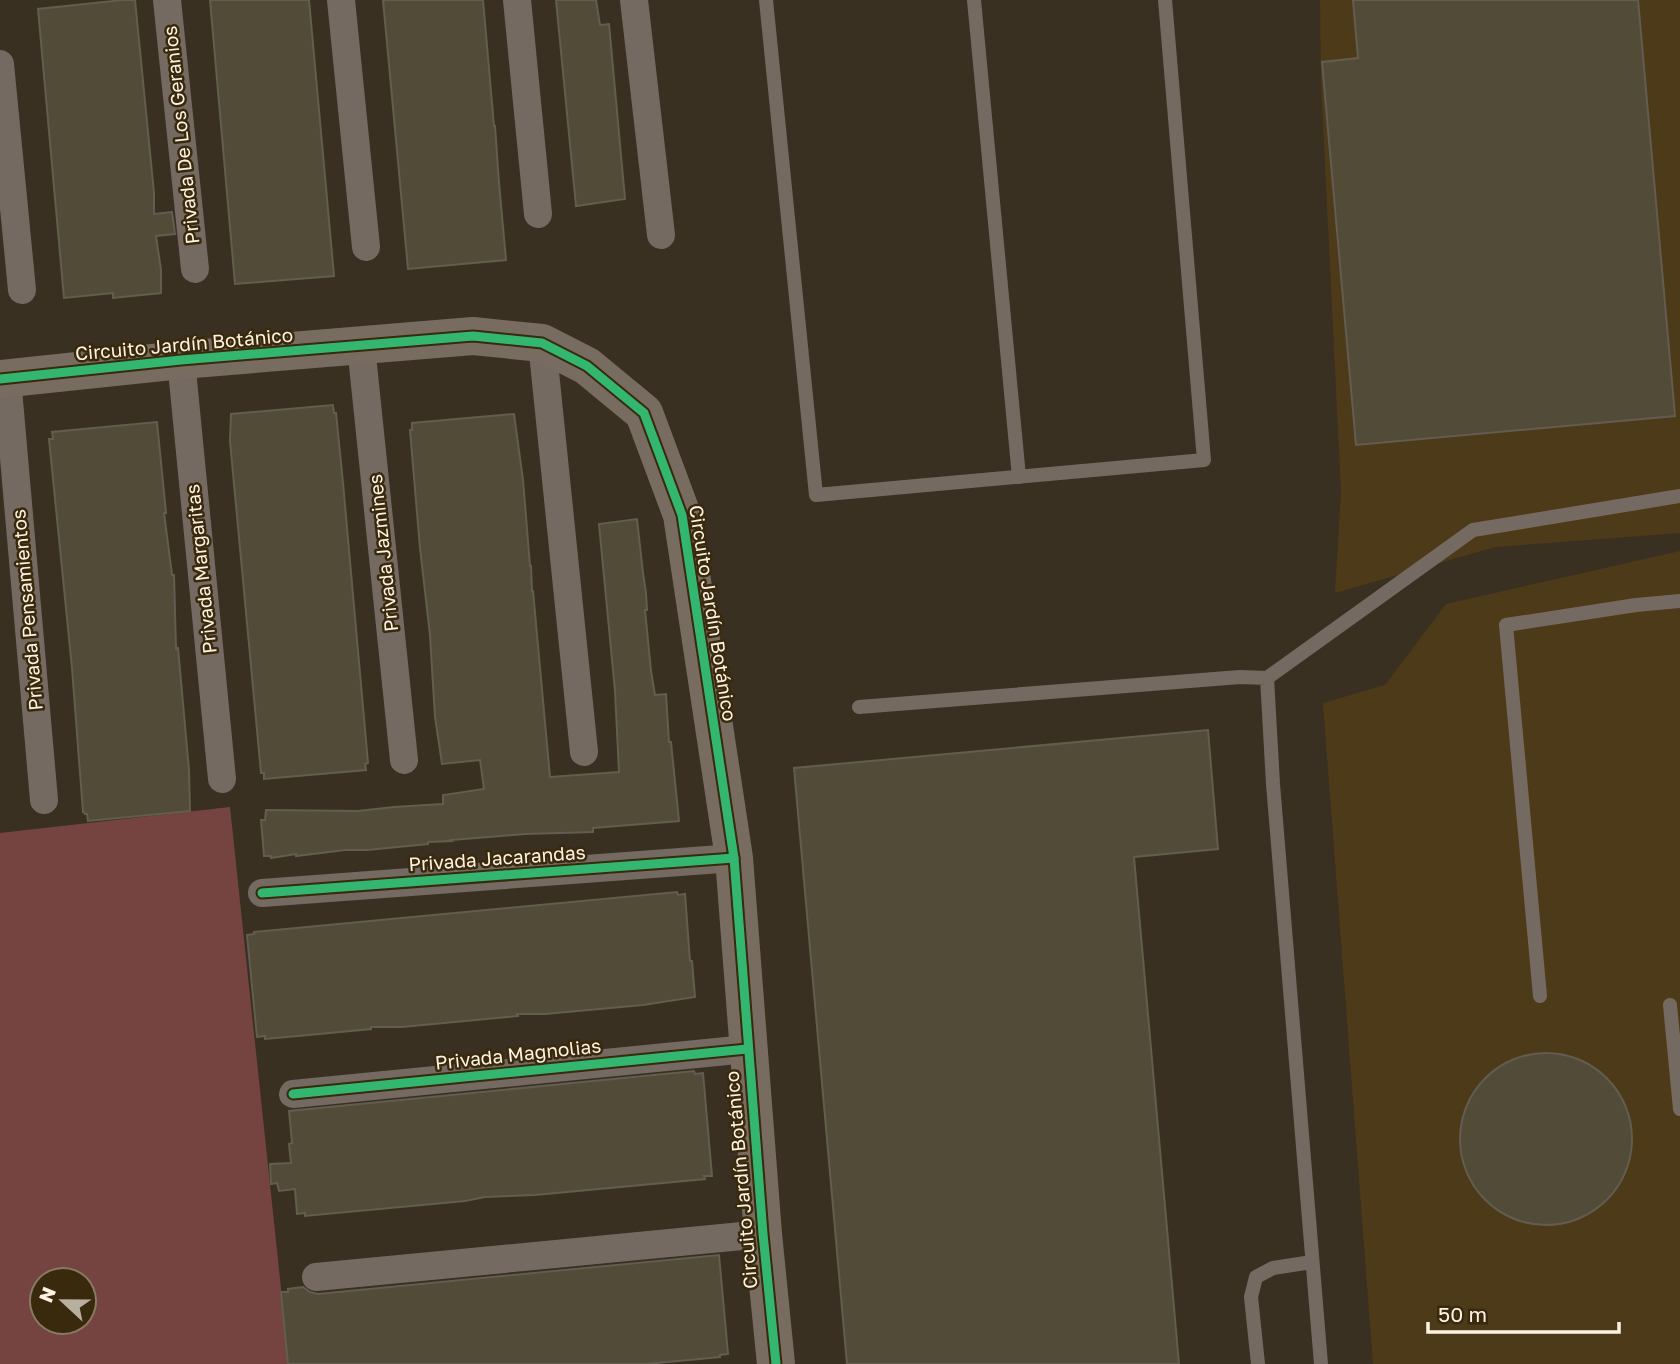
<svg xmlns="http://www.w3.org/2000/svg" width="1680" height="1364" font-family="'Golos Text',sans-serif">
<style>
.built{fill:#4d3a19}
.green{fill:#764440;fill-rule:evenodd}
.building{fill:#514b38;stroke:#625d50;stroke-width:2}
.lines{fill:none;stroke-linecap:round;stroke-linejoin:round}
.lane{stroke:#756a62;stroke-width:14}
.street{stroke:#756a62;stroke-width:28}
.secondary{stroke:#786c61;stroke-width:38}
.cycleway-casing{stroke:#39290d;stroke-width:13}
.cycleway{stroke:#33b770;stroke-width:9}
.labels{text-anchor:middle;stroke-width:5;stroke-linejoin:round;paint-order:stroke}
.street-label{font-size:19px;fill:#fef3e3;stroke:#39290d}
</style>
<rect width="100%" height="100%" fill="#3a3022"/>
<g class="built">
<polygon points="1320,0 1680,0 1680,533 1495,547 1335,593 1341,491 1321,82"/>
<polygon points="1680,551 1680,1364 1373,1364 1323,703 1385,685 1446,604"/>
</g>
<path class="green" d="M230 807 289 1364H0V833ZM42 1280H84V1322H42Z"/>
<g class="building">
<polygon points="123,0 135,0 154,193 154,214 172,212 175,234 156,236 161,270 161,293 113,298 113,293 64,298 38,9"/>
<polygon points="210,0 309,0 334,276 235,284"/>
<polygon points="383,0 483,0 494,126 495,126 499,183 506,260 408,269"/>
<polygon points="556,0 596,0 600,25 609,24 625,199 576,206"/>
<polygon points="1353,0 1638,0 1675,416 1356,445 1322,62 1358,58"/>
<polygon points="333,405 334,413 336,413 343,483 368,763 365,764 366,770 264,779 264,773 261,773 230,441 231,414"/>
<polygon points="514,414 523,480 530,566 531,566 532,591 533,591 550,777 619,772 615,691 599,524 637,519 643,573 646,593 647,610 645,610 651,671 655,695 666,694 669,742 671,742 672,752 679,821 593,828 593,832 525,834 451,840 452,841 428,842 428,844 367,850 345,850 296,856 296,854 271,858 271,856 264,856 261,820 265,820 266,810 358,811 394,807 443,804 443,795 484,789 480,760 442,764 435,717 430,635 420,548 410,430 412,430 412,423"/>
<polygon points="157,422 166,513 164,513 172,575 174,575 176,649 178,648 189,770 190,811 88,821 87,814 85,814 84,812 83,812 72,668 49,439 53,439 52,432"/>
<polygon points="1208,730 1218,849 1134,857 1179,1364 847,1364 794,768"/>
<polygon points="677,892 678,895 685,894 690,961 692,961 695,997 643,1005 545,1014 517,1014 518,1016 402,1027 371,1027 371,1029 298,1036 265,1039 265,1036 257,1037 247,935 254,934 254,932"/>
<circle cx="1546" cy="1139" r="86"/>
<polygon points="694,1071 695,1074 703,1073 712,1176 704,1176 705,1179 535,1195 485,1197 465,1201 305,1216 305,1213 297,1214 295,1189 279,1191 277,1183 271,1184 270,1164 291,1163 289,1144 292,1143 289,1111"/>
<polygon points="719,1255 728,1354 720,1355 720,1357 646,1364 288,1364 281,1292 288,1292 288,1289 303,1287 310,1292 318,1294"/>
</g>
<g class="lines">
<g class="lane">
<polyline points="766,0 816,495 1204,460 1165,0"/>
<polyline points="974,0 1019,477"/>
<polyline points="1267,678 1473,530 1680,496"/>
<polyline points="859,707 1240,677 1267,678 1273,784 1321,1364"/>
<polyline points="1540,996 1506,625 1636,605 1680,601"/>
<polyline points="1670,1005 1680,1109"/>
<polyline points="1258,1364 1251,1297 1256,1277 1273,1268 1312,1262"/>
</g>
<g class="street">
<polyline points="167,0 195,269"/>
<polyline points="341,0 366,247"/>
<polyline points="517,0 538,214"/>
<polyline points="634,0 661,235"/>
<polyline points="0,64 22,290"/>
<polyline points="542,343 584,752"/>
<polyline points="361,346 404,760"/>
<polyline points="181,360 222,779"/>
<polyline points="7,378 44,800"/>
<polyline points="262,893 734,858"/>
<polyline points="293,1094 747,1049"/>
<polyline points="316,1277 763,1234"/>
</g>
<polyline class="secondary" points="0,379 181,360 473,336 542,343 587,366 644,413 682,515 734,858 763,1234 776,1364"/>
<g class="cycleway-casing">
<g id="cycleway">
<polyline points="0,379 181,360 473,336 542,343 587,366 644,413 682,515 734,858 763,1234 776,1364"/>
<polyline points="262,893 734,858"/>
<polyline points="293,1094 747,1049"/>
</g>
</g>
<use href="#cycleway" class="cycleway"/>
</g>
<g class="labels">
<g class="street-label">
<text transform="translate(181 135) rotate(-96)" y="7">Privada De Los Geranios</text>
<text transform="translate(184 344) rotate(-5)" y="7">Circuito Jardín Botánico</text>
<text transform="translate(383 553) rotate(-96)" y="7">Privada Jazmines</text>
<text transform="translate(201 569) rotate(-96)" y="7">Privada Margaritas</text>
<text transform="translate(27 610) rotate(-95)" y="7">Privada Pensamientos</text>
<text transform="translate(713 613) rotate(81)" y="7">Circuito Jardín Botánico</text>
<text transform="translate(497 858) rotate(-4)" y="7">Privada Jacarandas</text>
<text transform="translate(518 1054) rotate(-6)" y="7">Privada Magnolias</text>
<text transform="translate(741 1180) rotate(-95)" y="7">Circuito Jardín Botánico</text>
</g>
</g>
<g transform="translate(63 1301) rotate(292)"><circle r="33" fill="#39290d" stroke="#887a63" stroke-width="2"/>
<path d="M0-5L12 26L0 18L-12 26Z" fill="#b9af9f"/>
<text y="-10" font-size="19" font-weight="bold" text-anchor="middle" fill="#fef3e3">N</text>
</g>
<path d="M1428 1322v10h191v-10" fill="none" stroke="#fef3e3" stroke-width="3.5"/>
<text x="1438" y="1322" font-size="21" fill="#fef3e3" stroke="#39290d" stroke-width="5" paint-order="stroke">50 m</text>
</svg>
